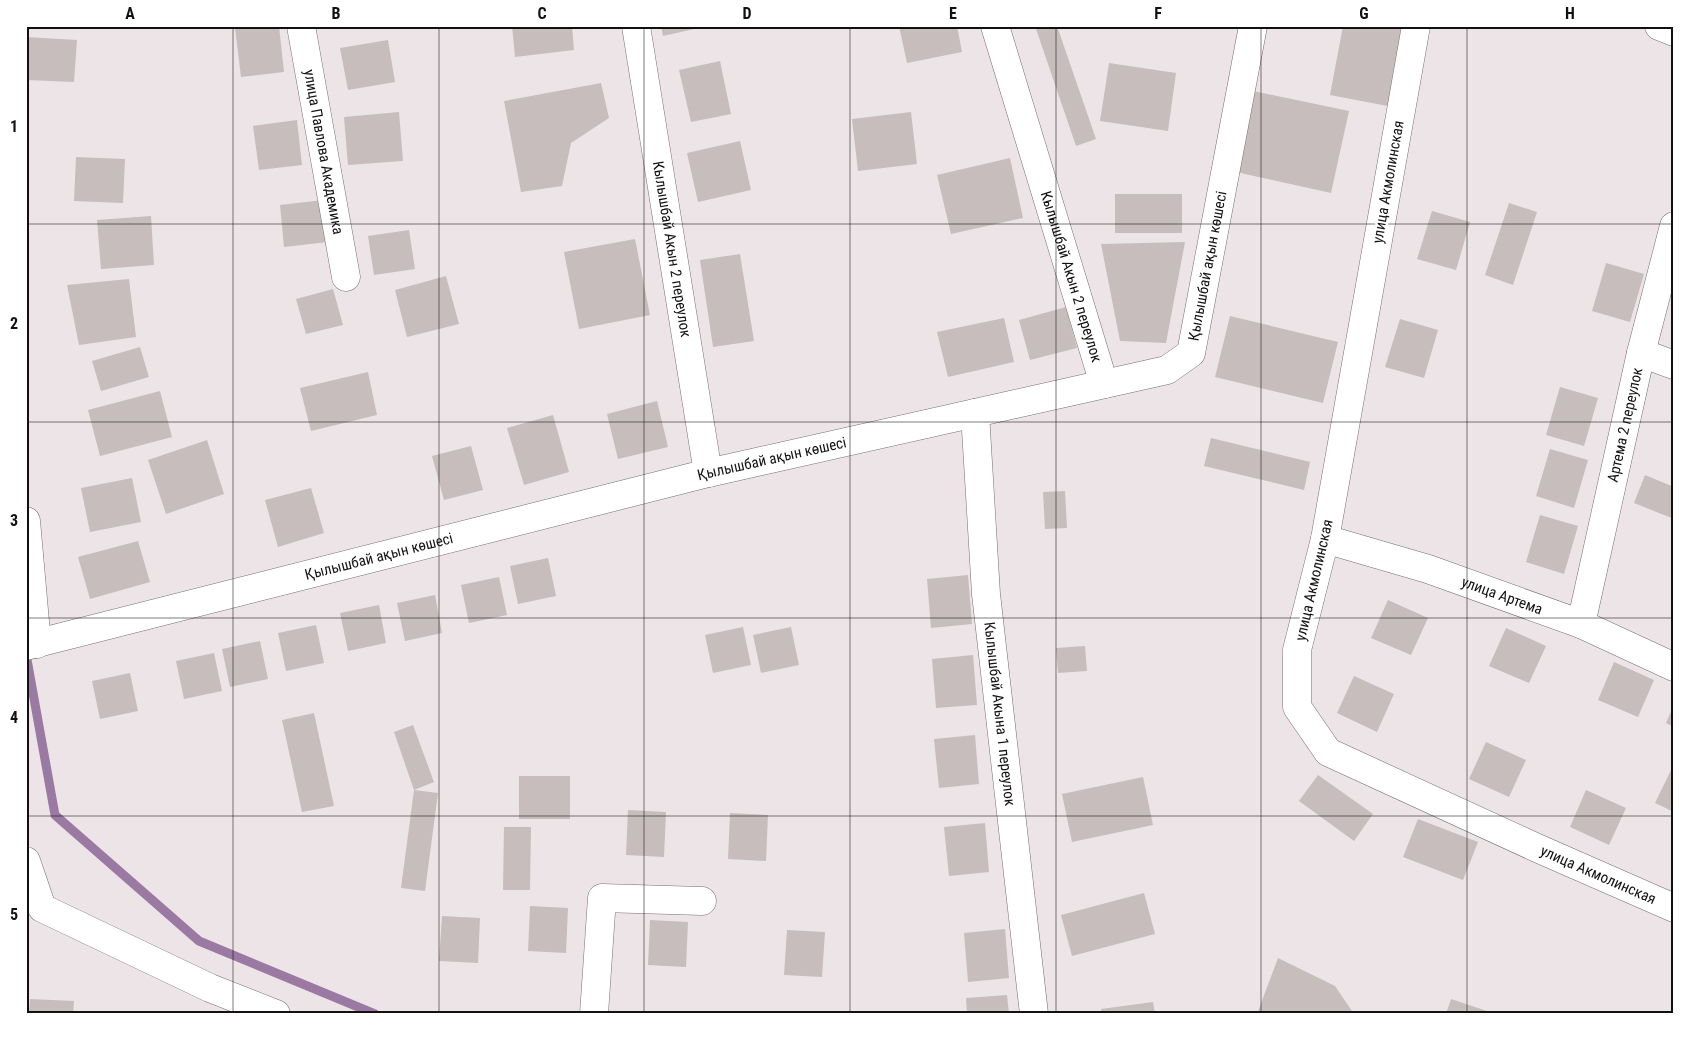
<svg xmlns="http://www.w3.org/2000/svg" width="1700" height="1040" font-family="'Roboto Condensed',sans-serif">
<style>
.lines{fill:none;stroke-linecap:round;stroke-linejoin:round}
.stream{stroke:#9a79a3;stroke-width:9}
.building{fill:#c7bdbd}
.minor-casing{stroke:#766e70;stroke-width:29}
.minor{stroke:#fff;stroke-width:28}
.grid{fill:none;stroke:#131011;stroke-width:1;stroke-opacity:0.55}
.labels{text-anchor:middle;stroke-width:5;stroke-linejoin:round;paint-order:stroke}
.street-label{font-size:15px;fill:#131011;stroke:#fff}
.neatline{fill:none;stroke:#131011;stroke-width:2}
.grid-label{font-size:16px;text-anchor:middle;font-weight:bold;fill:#131011}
</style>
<rect width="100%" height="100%" fill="#ede4e7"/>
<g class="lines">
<polyline class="stream" points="26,654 55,815 199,941 375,1014"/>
</g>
<g class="building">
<polygon points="249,26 279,26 284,72 241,77 235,28"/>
<polygon points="512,26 572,26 574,50 515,57"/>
<polygon points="661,26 703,26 703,27 663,36"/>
<polygon points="899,26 957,26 962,52 907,63"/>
<polygon points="1035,26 1057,26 1096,139 1076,146"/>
<polygon points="1343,26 1414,26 1398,108 1330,95"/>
<polygon points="26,37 77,40 74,82 26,80"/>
<polygon points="388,40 395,82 348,90 340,48"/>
<polygon points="720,61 731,114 691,122 679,70"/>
<polygon points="1109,63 1176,73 1168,131 1100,121"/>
<polygon points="601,83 609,118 571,143 562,186 521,192 504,101"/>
<polygon points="1253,91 1349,111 1331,193 1236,172"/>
<polygon points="399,112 403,161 348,165 344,117"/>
<polygon points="911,112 917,164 858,171 852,119"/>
<polygon points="297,120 302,165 259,170 253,126"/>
<polygon points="740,141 751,190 698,202 687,153"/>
<polygon points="76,157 125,159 123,203 74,201"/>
<polygon points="1010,158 1023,218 951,234 937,175"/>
<rect x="1115" y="194" width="67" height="39"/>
<polygon points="323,200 328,242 284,247 280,205"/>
<polygon points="1509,203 1537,212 1513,285 1485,275"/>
<polygon points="1432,211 1470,222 1456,270 1417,259"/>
<polygon points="151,216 154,265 101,269 97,220"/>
<polygon points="409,230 415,269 374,275 368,236"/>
<polygon points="635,239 650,315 579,329 564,252"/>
<polygon points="1185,242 1166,343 1120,341 1101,244"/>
<polygon points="740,254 754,341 713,347 700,260"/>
<polygon points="1606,263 1644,274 1630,322 1592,311"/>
<polygon points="446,276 459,324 407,337 395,290"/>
<polygon points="129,279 136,337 79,345 67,285"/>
<polygon points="333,289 343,325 306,334 296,299"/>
<polygon points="1066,307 1077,348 1030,360 1019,320"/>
<polygon points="1230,316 1338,342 1323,403 1215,377"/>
<polygon points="1004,318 1014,362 948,377 937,332"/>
<polygon points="1400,319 1438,330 1424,378 1385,367"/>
<polygon points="140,347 149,377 101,391 92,361"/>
<polygon points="368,372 377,415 311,431 300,388"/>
<polygon points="1560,387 1598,398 1584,446 1546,435"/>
<polygon points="160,391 172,437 100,456 88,410"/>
<polygon points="657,401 668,447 618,459 607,414"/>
<polygon points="553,415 569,472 524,485 507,428"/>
<polygon points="1211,438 1310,462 1304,490 1204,466"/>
<polygon points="207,440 224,494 166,514 148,460"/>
<polygon points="471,446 483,490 444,500 432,456"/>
<polygon points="1550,449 1588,460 1574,508 1536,496"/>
<polygon points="1645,475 1674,487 1674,519 1634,503"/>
<polygon points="132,478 141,522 90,532 81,488"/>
<polygon points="311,488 324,533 278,547 265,500"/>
<polygon points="1065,491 1067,528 1045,529 1043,492"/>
<polygon points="1540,515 1578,526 1564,574 1526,562"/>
<polygon points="138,541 150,582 90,599 78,557"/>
<polygon points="548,558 556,596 518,604 510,566"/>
<polygon points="968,575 972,624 931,628 927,579"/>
<polygon points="499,577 507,615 469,623 461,585"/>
<polygon points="435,595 442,633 405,641 397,603"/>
<polygon points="1388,600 1428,618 1411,655 1371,638"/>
<polygon points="379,605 386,643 348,651 340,613"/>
<polygon points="316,625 324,663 286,671 278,633"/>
<polygon points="743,627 751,665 713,673 705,635"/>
<polygon points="791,627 799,665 761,673 753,635"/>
<polygon points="1506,628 1546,646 1529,683 1489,666"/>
<polygon points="260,641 268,679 230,687 222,649"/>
<polygon points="1085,646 1087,671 1058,673 1056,648"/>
<polygon points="214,653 222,691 184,699 176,661"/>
<polygon points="973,655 977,705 936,708 932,659"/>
<polygon points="1614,662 1654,680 1638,717 1598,700"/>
<polygon points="130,673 138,711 100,719 92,681"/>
<polygon points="1354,676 1394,694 1377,732 1337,713"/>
<polygon points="1674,705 1674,727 1666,723"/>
<polygon points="314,713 334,806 302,812 282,720"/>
<polygon points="413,725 434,782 414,790 394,732"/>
<polygon points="975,735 979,784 939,788 934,739"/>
<polygon points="1486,742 1526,760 1509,797 1469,779"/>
<polygon points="1674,764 1674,812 1655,803"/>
<polygon points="1318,775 1373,814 1354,841 1299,801"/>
<rect x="519" y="776" width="51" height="43"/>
<polygon points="1143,777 1153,825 1072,842 1062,794"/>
<polygon points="414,790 438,793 425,891 401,888"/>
<polygon points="1586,790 1626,808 1609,845 1570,827"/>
<polygon points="628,810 666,812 664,857 626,855"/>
<polygon points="730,813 768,815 766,861 728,859"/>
<polygon points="1418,819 1478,842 1463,880 1403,857"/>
<polygon points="985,823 989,872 949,876 944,827"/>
<polygon points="504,827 531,827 530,890 503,890"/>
<polygon points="1144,893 1155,934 1072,956 1061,915"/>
<polygon points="530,906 568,908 566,953 528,951"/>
<polygon points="442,916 480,918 478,963 439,961"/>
<polygon points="650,920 688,922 686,967 648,965"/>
<polygon points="1005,929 1009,978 968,982 964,933"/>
<polygon points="787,930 825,932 822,977 784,975"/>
<polygon points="1278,958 1335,986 1354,1014 1257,1014"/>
<polygon points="1007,995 1009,1014 967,1014 966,998"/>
<polygon points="30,999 74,1001 73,1014 29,1014"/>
<polygon points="1451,999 1493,1013 1493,1014 1446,1014"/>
<polygon points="1153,1002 1155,1014 1102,1014 1101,1009"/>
</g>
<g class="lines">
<g class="minor-casing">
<g id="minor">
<path id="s1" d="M301 26 346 277"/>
<path id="s2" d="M636 26 708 473"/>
<path id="s3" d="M995 26 1104 384"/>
<path id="s4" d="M1416 26 1325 539 1297 650V707L1328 752 1537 848 1674 908"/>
<polyline points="1659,26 1674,32"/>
<polyline points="1641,353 1674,365"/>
<path id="s5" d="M975 413 986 594 1034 1014"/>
<polyline points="26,521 37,644"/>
<path id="s6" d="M1325 539 1428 569 1581 624 1674 667"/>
<path id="s7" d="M1581 624 1641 353 1674 226"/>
<path id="s8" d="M26 646 708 473 1167 370 1191 353 1253 26"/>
<polyline points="26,861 42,908 210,988 276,1014"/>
<polyline points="594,1014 602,898 702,901"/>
</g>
</g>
<use href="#minor" class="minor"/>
</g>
<path class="grid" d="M233 26V1014M439 26V1014M644 26V1014M850 26V1014M1056 26V1014M1261 26V1014M1467 26V1014M26 224H1674M26 422H1674M26 618H1674M26 816H1674"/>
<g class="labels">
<g class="street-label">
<text dy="5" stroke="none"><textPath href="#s1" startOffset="128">улица Павлова Академика</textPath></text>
<text transform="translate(1388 182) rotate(-80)" y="5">улица Акмолинская</text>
<text dy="5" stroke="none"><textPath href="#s2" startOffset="226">Кылышбай Акын 2 переулок</textPath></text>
<text dy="5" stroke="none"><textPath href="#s8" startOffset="1292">Қылышбай ақын көшесі</textPath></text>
<text dy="5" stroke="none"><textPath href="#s3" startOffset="262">Кылышбай Акын 2 переулок</textPath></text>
<text dy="5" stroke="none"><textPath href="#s7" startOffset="204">Артема 2 переулок</textPath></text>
<text dy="5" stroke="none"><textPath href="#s8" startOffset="769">Қылышбай ақын көшесі</textPath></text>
<text dy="5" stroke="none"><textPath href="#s8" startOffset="364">Қылышбай ақын көшесі</textPath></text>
<text transform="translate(1314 580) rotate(-77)" y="5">улица Акмолинская</text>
<text dy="5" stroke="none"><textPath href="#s6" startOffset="186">улица Артема</textPath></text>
<text dy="5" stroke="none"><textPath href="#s5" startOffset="302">Кылышбай Акына 1 переулок</textPath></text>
<text dy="5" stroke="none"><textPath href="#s4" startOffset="1044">улица Акмолинская</textPath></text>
</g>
</g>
<rect width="1700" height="1040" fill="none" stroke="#ffffff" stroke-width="55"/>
<rect x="28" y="28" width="1644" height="984" class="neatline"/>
<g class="grid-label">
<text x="130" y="19">A</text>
<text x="336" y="19">B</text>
<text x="542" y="19">C</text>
<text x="747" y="19">D</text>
<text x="953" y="19">E</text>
<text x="1158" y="19">F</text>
<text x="1364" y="19">G</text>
<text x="1570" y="19">H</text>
<text x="14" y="132">1</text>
<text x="14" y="329">2</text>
<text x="14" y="526">3</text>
<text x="14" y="723">4</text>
<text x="14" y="920">5</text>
</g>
</svg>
